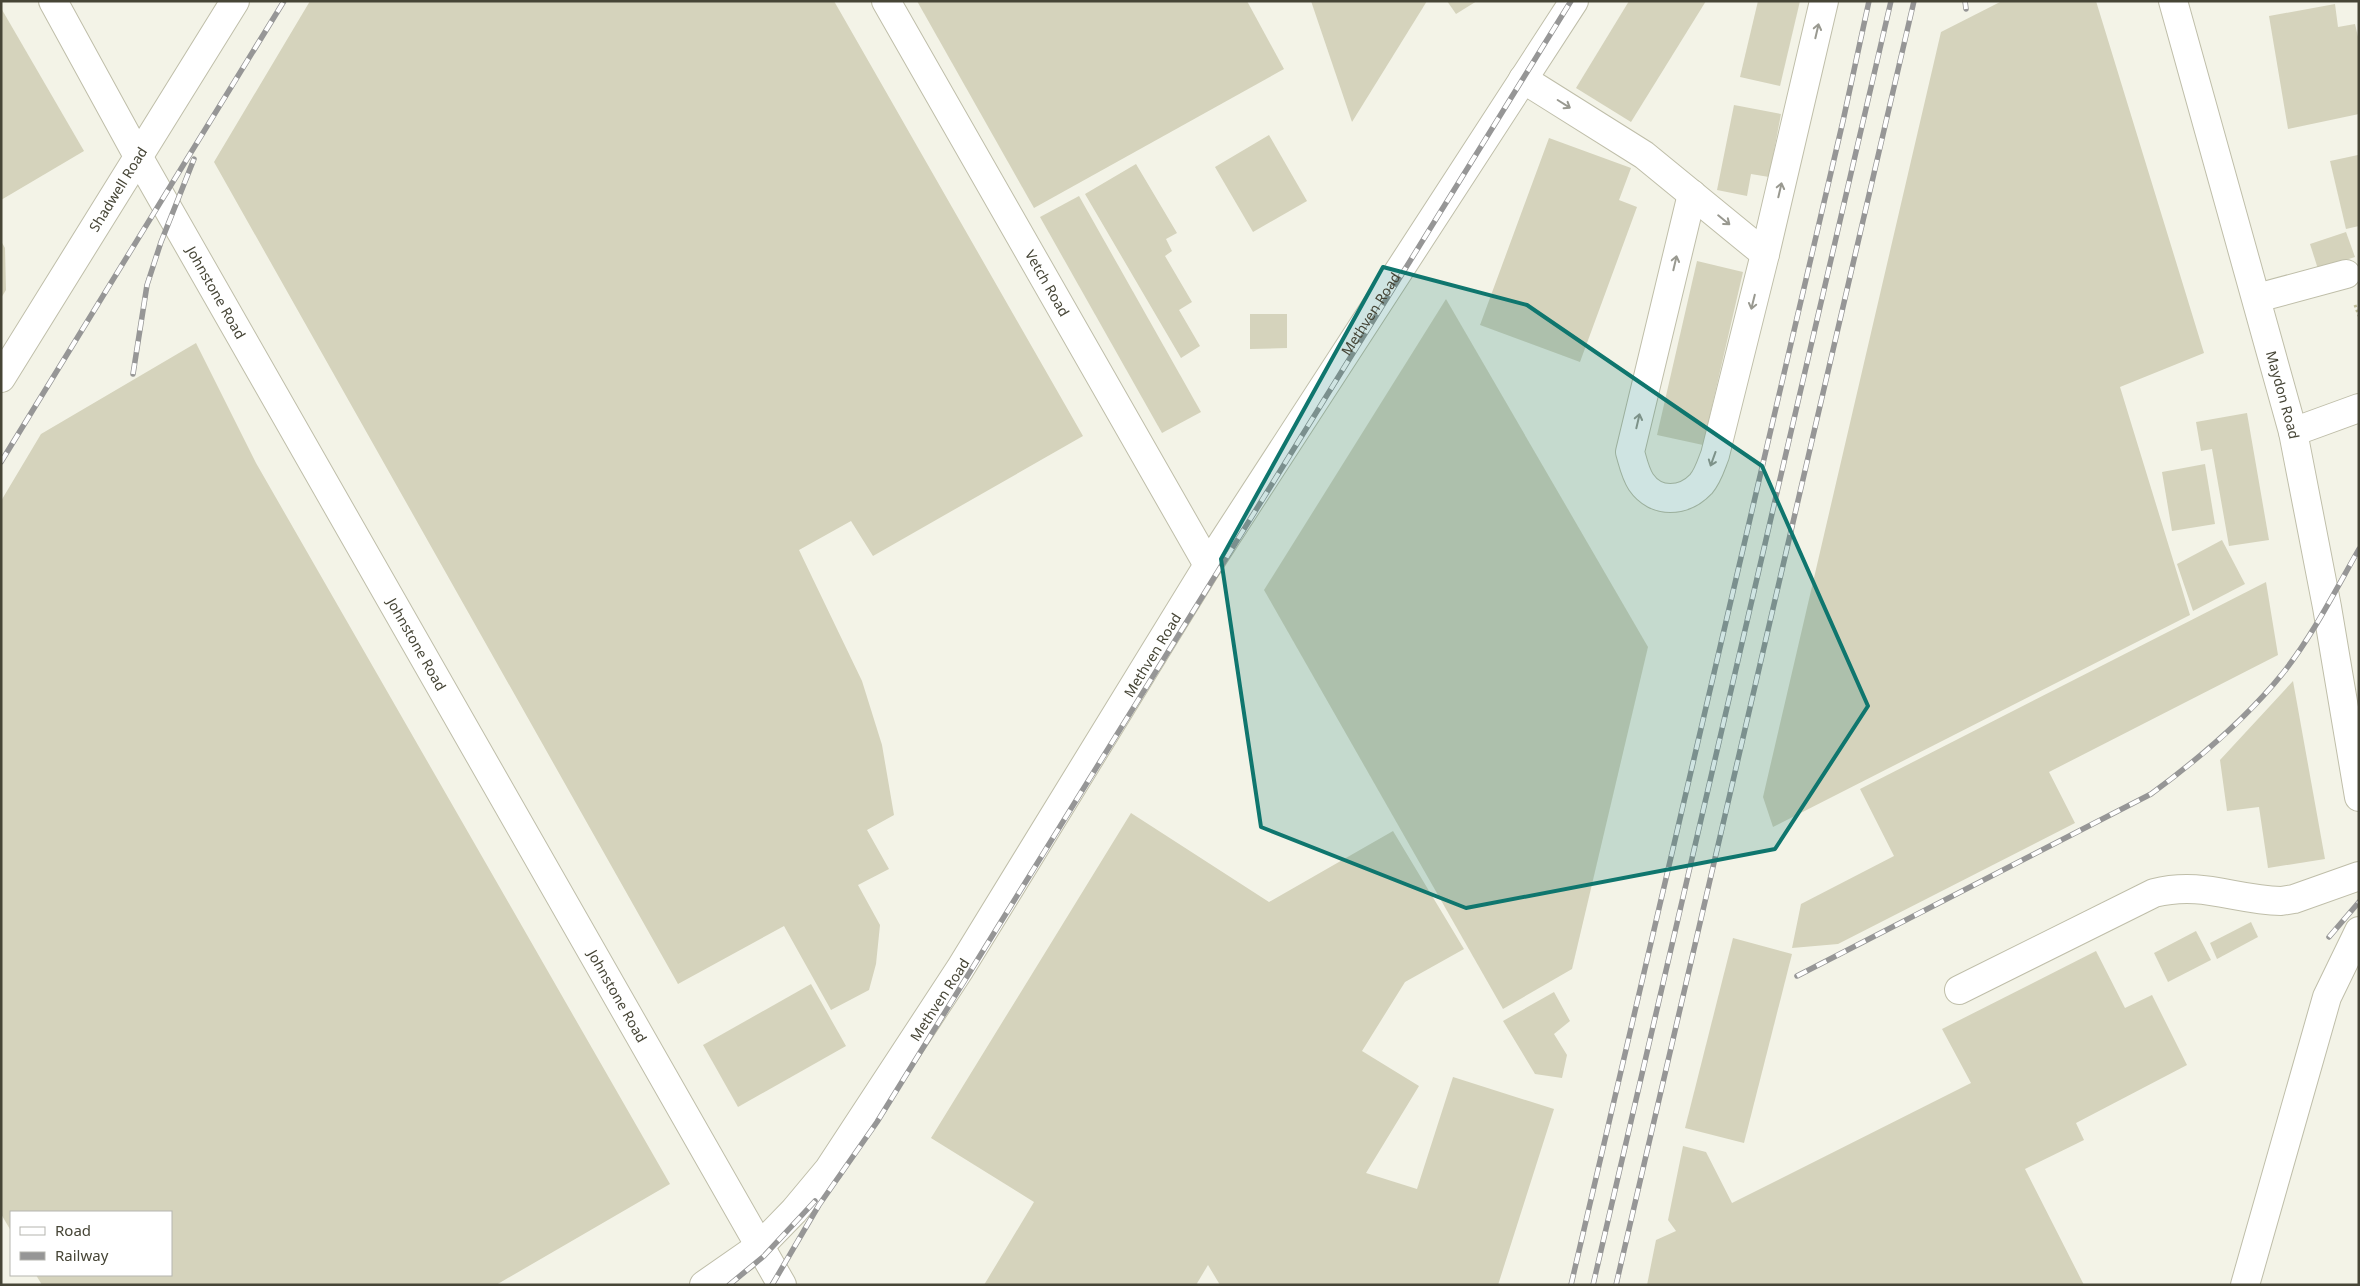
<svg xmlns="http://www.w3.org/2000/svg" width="2360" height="1286" font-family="'Noto Sans',sans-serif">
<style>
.building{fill:#d5d3bc}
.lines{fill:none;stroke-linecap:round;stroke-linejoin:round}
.minor-casing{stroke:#bfbea9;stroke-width:30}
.path{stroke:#c1bf9a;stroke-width:3;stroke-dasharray:2.5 2.5;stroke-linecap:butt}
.minor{stroke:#fff;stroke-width:28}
.rail-casing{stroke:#969696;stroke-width:5.5}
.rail{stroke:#fff;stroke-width:4;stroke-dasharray:11;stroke-linecap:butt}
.oneway{stroke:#999990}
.marked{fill:#0f766e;fill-opacity:0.2;stroke:#0f766e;stroke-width:4;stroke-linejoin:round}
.labels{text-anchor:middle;stroke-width:4;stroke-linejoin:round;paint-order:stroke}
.street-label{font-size:14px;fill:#464536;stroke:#fff}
</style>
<rect width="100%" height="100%" fill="#f3f3e7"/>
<g class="building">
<polygon points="310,1 834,1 1083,436 873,556 851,521 799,550 862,681 882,745 894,815 867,830 889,869 858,885 880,925 876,964 869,990 831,1010 784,926 678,984 214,162"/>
<polygon points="917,1 1247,1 1284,69 1034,208"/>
<polygon points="1311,1 1427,1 1352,122"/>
<polygon points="1447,1 1477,1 1456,14"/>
<polygon points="1629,1 1706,1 1631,122 1576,88"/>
<polygon points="1758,1 1800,1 1780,86 1740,77"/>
<polygon points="2002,1 2096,1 2204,353 2120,387 2190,615 1773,827 1763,797 1941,32"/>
<polygon points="2335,4 2338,27 2355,24 2359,41 2359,114 2288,129 2269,16"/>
<polygon points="1,8 84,151 1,200"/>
<polygon points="1734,105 1781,114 1769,177 1751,174 1747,196 1717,190"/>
<polygon points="1269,135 1307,201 1253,232 1215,167"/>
<polygon points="1549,138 1631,168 1619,200 1637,207 1580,362 1480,325"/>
<polygon points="2358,155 2359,226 2346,229 2330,161"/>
<polygon points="1136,164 1177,233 1166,239 1172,251 1165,256 1192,302 1179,310 1200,346 1181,358 1085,194"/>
<polygon points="1079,196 1201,412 1162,433 1040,217"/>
<polygon points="2346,232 2355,257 2318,269 2310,244"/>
<polygon points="1,241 5,248 6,290 1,298"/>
<polygon points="1697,261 1743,272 1703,445 1657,435"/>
<polygon points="1446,299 1648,647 1572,969 1503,1009 1264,590"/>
<polygon points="1250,314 1287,314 1287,348 1250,349"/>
<polygon points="196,343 256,463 670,1184 496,1285 42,1285 36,1275 171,1275 171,1212 11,1212 11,1231 1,1214 1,501 41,434"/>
<polygon points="2247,413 2269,540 2229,546 2212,449 2201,451 2196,422"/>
<polygon points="2205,464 2215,524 2172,531 2162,472"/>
<polygon points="2222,540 2245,584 2193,611 2177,564"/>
<polygon points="2266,582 2278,655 2049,772 2075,823 1838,944 1792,948 1801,904 1894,856 1860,789"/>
<polygon points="2293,681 2325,859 2268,868 2259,807 2227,811 2220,760"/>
<polygon points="1131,813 1269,902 1393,831 1464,949 1405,982 1362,1051 1419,1086 1366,1173 1417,1189 1453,1077 1554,1109 1498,1285 1220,1285 1208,1265 1196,1285 984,1285 1034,1202 931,1138"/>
<polygon points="2251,922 2258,937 2217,959 2210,943"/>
<polygon points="2196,931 2211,960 2168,982 2154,953"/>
<polygon points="1733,938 1792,954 1744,1143 1685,1128"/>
<polygon points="2096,951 2125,1008 2152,995 2187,1065 2076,1123 2084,1140 2025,1169 2084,1285 1647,1285 1656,1240 1676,1231 1668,1220 1683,1146 1706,1152 1732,1203 1971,1083 1942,1029"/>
<polygon points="811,984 846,1046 738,1107 703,1045"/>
<polygon points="1554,992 1570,1021 1554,1034 1567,1055 1562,1078 1535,1074 1503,1021"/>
</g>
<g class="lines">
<g class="minor-casing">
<g id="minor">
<path id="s1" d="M53 1 139 158 782 1285"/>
<path id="s2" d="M886 1 1208 565"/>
<path id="s3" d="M2173 1 2293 432 2327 607 2359 797"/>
<polyline points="1523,79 1644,155 1765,254"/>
<path d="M1692 194 1630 452C1633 462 1635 473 1641 482 1656 504 1684 502 1701 484 1708 476 1711 465 1715 455L1765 254 1824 1"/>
<polyline points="2257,298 2346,274"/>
<path id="s4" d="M1 378 235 1"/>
<polyline points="2293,432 2359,408"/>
<path d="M1959 990 2154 893C2203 881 2234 900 2281 901L2294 899 2359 876"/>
<path id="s5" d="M704 1285 760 1246 794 1211 829 1169 960 969 1208 565 1574 1"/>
<polyline points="2245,1285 2327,997 2359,931"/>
</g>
</g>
<polyline class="path" points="2355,305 2359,316"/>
<use href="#minor" class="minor"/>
<g class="rail-casing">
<g id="rail">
<polyline points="1965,1 1966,9"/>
<polyline points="133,374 147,285 161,242 194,159"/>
<polyline points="1,462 284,1"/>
<polyline points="2329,937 2359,902"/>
<path d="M1797 976 2151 794C2200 758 2245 720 2283 673 2313 635 2335 591 2359 549"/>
<polyline points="729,1285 764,1256 815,1201"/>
<polyline points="772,1285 819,1205 877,1122 1571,1"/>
<polyline points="1571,1285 1843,121 1869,1"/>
<polyline points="1593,1285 1891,1"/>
<polyline points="1616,1285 1914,1"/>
</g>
</g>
<use href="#rail" class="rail"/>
</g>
<defs><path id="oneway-shaft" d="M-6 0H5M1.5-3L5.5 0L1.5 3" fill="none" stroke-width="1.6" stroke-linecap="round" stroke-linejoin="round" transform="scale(1.25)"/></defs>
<g class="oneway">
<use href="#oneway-shaft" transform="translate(1817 31) rotate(-77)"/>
<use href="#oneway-shaft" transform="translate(1564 104) rotate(32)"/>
<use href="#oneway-shaft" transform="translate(1780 190) rotate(-77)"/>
<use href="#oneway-shaft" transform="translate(1724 220) rotate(39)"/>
<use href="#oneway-shaft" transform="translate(1675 263) rotate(-77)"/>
<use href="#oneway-shaft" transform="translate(1753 302) rotate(104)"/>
<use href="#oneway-shaft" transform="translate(1638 421) rotate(-77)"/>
<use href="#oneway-shaft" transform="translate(1713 459) rotate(110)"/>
</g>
<path class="marked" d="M1383 267 1527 305 1762 466 1868 706 1775 849 1466 908 1261 827 1221 559Z"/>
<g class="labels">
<g class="street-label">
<text dy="5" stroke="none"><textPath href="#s4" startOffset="222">Shadwell Road</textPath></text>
<text dy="5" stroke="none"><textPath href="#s2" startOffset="325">Vetch Road</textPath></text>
<text dy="5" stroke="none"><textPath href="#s1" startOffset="334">Johnstone Road</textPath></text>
<text dy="5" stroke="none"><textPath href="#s5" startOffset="1184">Methven Road</textPath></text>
<text dy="5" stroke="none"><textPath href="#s3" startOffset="409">Maydon Road</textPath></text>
<text dy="5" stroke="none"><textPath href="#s1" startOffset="739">Johnstone Road</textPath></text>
<text dy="5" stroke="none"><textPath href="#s5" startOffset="779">Methven Road</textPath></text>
<text dy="5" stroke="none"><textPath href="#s1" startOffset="1144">Johnstone Road</textPath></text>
<text dy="5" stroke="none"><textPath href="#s5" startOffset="374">Methven Road</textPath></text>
</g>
</g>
<rect width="2360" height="1286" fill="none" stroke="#464536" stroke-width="5"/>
<rect x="10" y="1211" width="162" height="65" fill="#ffffff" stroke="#b5b5af"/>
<rect x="20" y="1227" width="25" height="8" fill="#ffffff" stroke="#b5b5af"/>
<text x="55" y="1236" font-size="15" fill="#464536">Road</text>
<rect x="20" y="1252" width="25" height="8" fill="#969696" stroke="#b5b5af"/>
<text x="55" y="1261" font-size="15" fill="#464536">Railway</text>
</svg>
